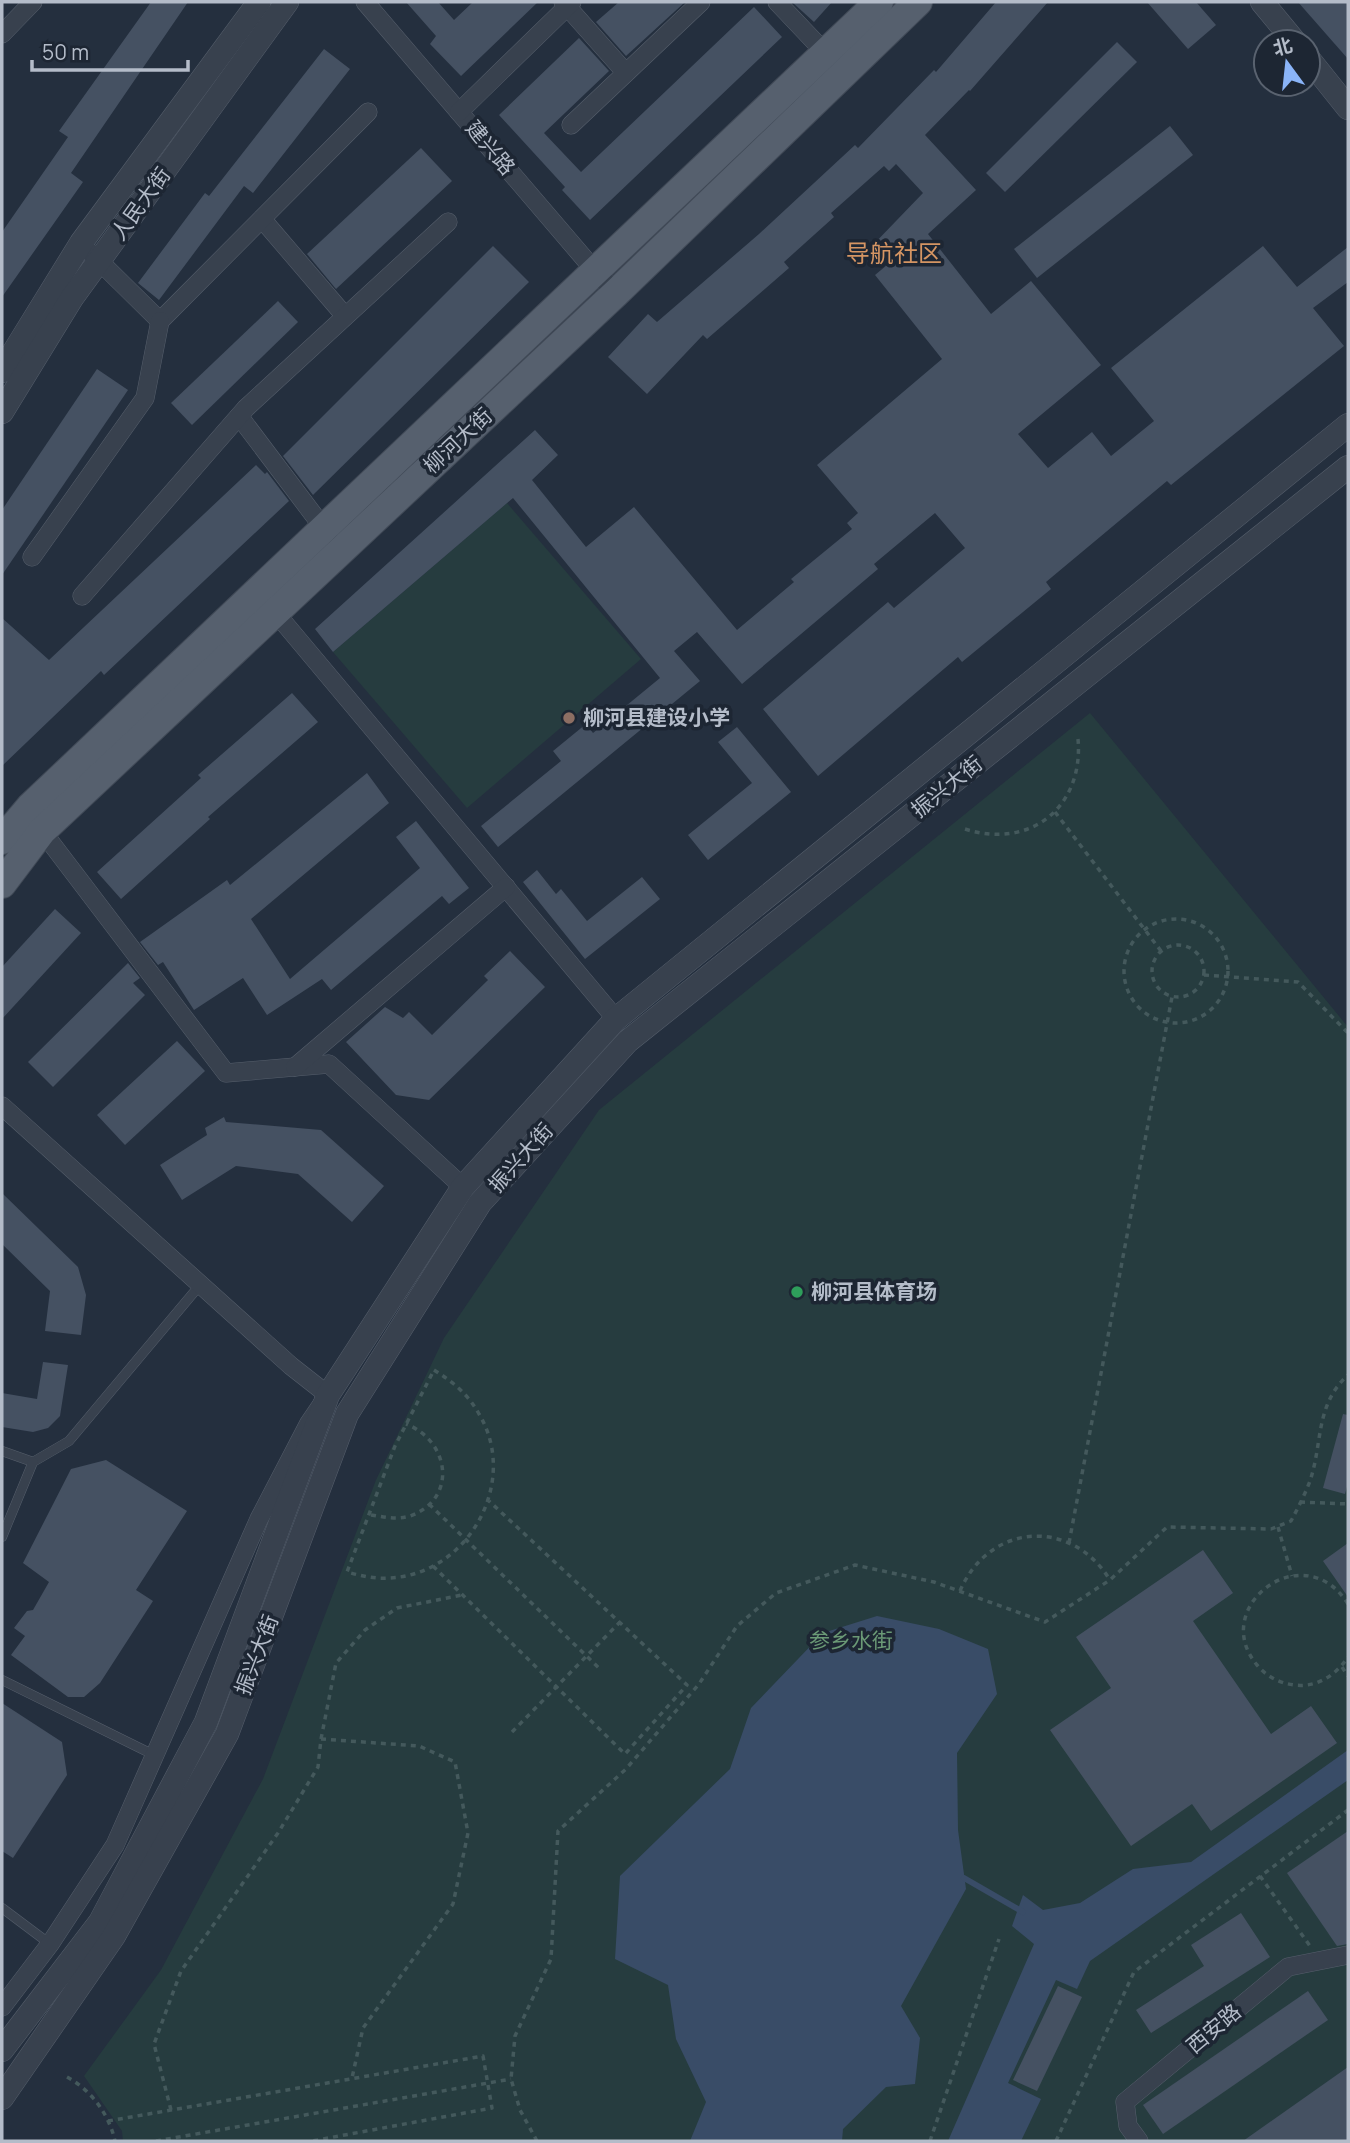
<svg xmlns="http://www.w3.org/2000/svg" width="1350" height="2143" font-family="Manrope,'Noto Sans SC',sans-serif">
<style>
.green{fill:#263c3f}
.water{fill:#394c67}
.lines{fill:none;stroke-linecap:round;stroke-linejoin:round}
.stream{stroke:#394c67;stroke-width:6}
.building{fill:#455162}
.service-casing{stroke:#565f6c;stroke-width:10}
.minor-casing{stroke:#565f6c;stroke-width:19}
.tertiary-casing{stroke:#565f6c;stroke-width:24}
.primary-casing{stroke:#414a57;stroke-width:30}
.path{stroke:#44595c;stroke-width:3.5;stroke-dasharray:5 5;stroke-linecap:butt}
.service{stroke:#38414e;stroke-width:9}
.minor{stroke:#38414e;stroke-width:18}
.tertiary{stroke:#38414e;stroke-width:23}
.primary{stroke:#56606e;stroke-width:28}
.education-dot{fill:#8d6e63;stroke:#1d2633;stroke-width:2.5}
.leisure-dot{fill:#2e9e5b;stroke:#1d2633;stroke-width:2.5}
.labels{text-anchor:middle;stroke-width:7;stroke-linejoin:round;paint-order:stroke}
.street-label{font-size:21px;fill:#b4bcc9;stroke:#1d2633}
.poi-label{font-size:21px;font-weight:bold;fill:#b4bcc9;stroke:#1d2633;text-anchor:start}
.park-label{font-size:21px;fill:#6b9a76;stroke:#1d2633}
.quarter-label{font-size:24px;fill:#d59563;stroke:#1d2633}
</style>
<rect width="100%" height="100%" fill="#242f3e"/>
<g class="green">
<polygon points="507,503 641,659 467,808 333,652"/>
<polygon points="1090,713 1348,1027 1348,2141 123,2141 122,2131 84,2076 161,1970 263,1779 376,1480 444,1338 599,1110"/>
</g>
<g class="water">
<polygon points="877,1616 939,1629 988,1649 997,1694 957,1753 958,1830 966,1889 901,2006 920,2038 915,2084 886,2087 843,2129 842,2141 690,2141 706,2102 676,2039 668,1985 615,1959 620,1876 730,1769 751,1708 823,1633"/>
<polygon points="1348,1750 1348,1780 1090,1961 1077,1989 1056,1980 1008,2083 1041,2099 1021,2141 948,2141 1034,1944 1012,1926 1023,1895 1043,1910 1080,1903 1133,1869 1191,1862"/>
</g>
<g class="lines">
<polyline class="stream" points="964,1878 1023,1912"/>
</g>
<g class="building">
<polygon points="151,2 188,2 71,173 83,182 2,297 2,232 68,137 59,131"/>
<polygon points="406,2 438,2 454,20 473,2 538,2 461,76 430,44 436,36"/>
<polygon points="619,2 685,2 626,56 596,22"/>
<polygon points="792,2 832,2 814,22"/>
<polygon points="996,2 1048,2 970,91 969,90 925,135 976,190 928,234 991,314 1031,281 1101,365 1018,434 1048,468 1092,432 1111,456 1154,421 1111,368 1263,246 1297,287 1348,247 1348,282 1313,308 1344,346 1171,485 1167,481 1046,582 1051,589 962,662 958,657 818,776 763,709 888,602 894,608 965,548 935,513 874,564 878,569 742,684 697,632 674,651 700,681 498,847 481,826 561,761 553,751 586,724 593,733 660,678 513,498 333,652 315,629 535,430 558,455 532,480 586,547 634,507 737,630 794,582 791,579 852,529 847,523 858,513 817,465 942,359 875,275 887,265 870,248 923,193 896,164 889,171 884,166 831,213 834,217 784,262 789,268 707,339 703,335 647,394 608,357 648,314 657,322 759,234 855,145 858,148 934,70 936,72"/>
<polygon points="1147,2 1196,2 1216,25 1188,49"/>
<polygon points="1298,2 1348,2 1348,59"/>
<polygon points="754,7 782,37 590,220 562,190 565,187 499,115 579,38 609,71 544,133 581,172"/>
<polygon points="1117,42 1137,62 1005,192 986,173"/>
<polygon points="324,49 350,69 253,193 244,186 159,300 138,283 205,193 209,196"/>
<polygon points="1170,126 1193,155 1037,278 1014,249"/>
<polygon points="421,148 452,181 336,289 307,254"/>
<polygon points="493,246 529,282 313,495 283,456"/>
<polygon points="278,301 298,322 192,425 171,403"/>
<polygon points="97,369 128,390 2,575 2,510"/>
<polygon points="256,465 265,474 267,472 289,501 104,675 101,671 2,766 2,618 49,660"/>
<polygon points="292,693 318,722 208,817 210,819 121,899 97,872 201,778 198,775"/>
<polygon points="737,727 791,792 708,860 688,835 752,783 718,742"/>
<polygon points="367,773 389,803 251,919 290,979 420,868 396,837 416,821 469,888 449,904 442,896 331,990 322,979 267,1015 243,978 194,1010 163,962 158,965 140,942 227,880 230,885"/>
<polygon points="537,870 556,894 561,889 587,921 642,877 660,899 585,959 523,882"/>
<polygon points="55,909 81,933 2,1019 2,967"/>
<polygon points="510,951 545,987 429,1100 396,1095 346,1042 385,1007 403,1018 409,1012 432,1035 488,980 484,976"/>
<polygon points="128,963 140,978 133,983 145,995 53,1087 28,1062"/>
<polygon points="177,1041 205,1071 125,1145 97,1115"/>
<polygon points="224,1117 226,1122 321,1130 384,1186 352,1222 298,1174 236,1166 182,1200 160,1165 207,1135 205,1128"/>
<polygon points="2,1193 78,1267 86,1295 81,1335 45,1331 50,1291 2,1244"/>
<polygon points="43,1362 68,1365 60,1416 48,1428 33,1432 2,1427 2,1393 37,1399"/>
<polygon points="1343,1414 1348,1415 1348,1483 1345,1494 1323,1488"/>
<polygon points="106,1460 187,1511 136,1590 153,1601 100,1683 84,1697 68,1697 11,1655 25,1636 14,1628 27,1611 33,1610 49,1582 23,1563 71,1469"/>
<polygon points="1348,1543 1348,1597 1323,1561"/>
<polygon points="1203,1550 1233,1593 1193,1621 1271,1734 1311,1706 1337,1743 1211,1831 1192,1804 1131,1846 1050,1730 1111,1688 1076,1637"/>
<polygon points="2,1703 62,1742 67,1775 13,1858 2,1851"/>
<polygon points="1348,1831 1348,1944 1337,1946 1287,1873"/>
<polygon points="1241,1913 1270,1957 1151,2033 1136,2010 1204,1966 1191,1945"/>
<polygon points="1058,1986 1082,1997 1037,2091 1013,2080"/>
<polygon points="1308,1991 1328,2020 1163,2134 1143,2105"/>
<polygon points="1348,2067 1348,2141 1243,2141"/>
</g>
<g class="lines">
<g class="service-casing">
<g id="service">
<polyline points="2,1451 33,1462 69,1441 200,1285"/>
<polyline points="2,1537 33,1462"/>
<polyline points="2,1680 156,1756"/>
<polyline points="2,1908 50,1944"/>
</g>
</g>
<g class="minor-casing">
<g id="minor">
<polyline points="365,2 595,271 616,293"/>
<polyline points="563,2 626,73"/>
<polyline points="777,2 832,60"/>
<polyline points="2,34 33,2"/>
<polyline points="459,112 572,2"/>
<polyline points="571,125 701,2"/>
<polyline points="262,219 345,316"/>
<polyline points="91,253 160,321 368,112"/>
<polyline points="239,416 328,534"/>
<polyline points="32,557 145,398 160,321"/>
<polyline points="82,596 246,408 448,222"/>
<polyline points="275,612 616,1019"/>
<polyline points="42,831 226,1073 329,1064 463,1187"/>
<polyline points="295,1067 506,887"/>
<polyline points="2,1106 291,1366 328,1395 309,1423 259,1519 115,1845 50,1944 2,2007"/>
<polyline points="1139,2141 1128,2126 1125,2102 1288,1967 1348,1955"/>
</g>
</g>
<g class="tertiary-casing">
<g id="tertiary">
<polyline points="1262,2 1295,42"/>
<polyline points="1308,58 1348,108"/>
<polyline points="2,371 81,243 259,2"/>
<polyline points="2,412 72,298 287,2"/>
<polyline points="2,2050 100,1922 206,1722 328,1395 463,1187 616,1019 1348,425"/>
<polyline points="2,2098 114,1936 227,1734 347,1414 480,1203 628,1041 1348,467"/>
</g>
</g>
<g class="primary-casing">
<g id="primary">
<polyline points="2,840 30,807 879,2"/>
<polyline points="2,884 42,831 616,293 918,2"/>
</g>
</g>
<g class="path">
<polyline points="1055,812 1161,951"/>
<path d="M965 829C1030 850 1084 807 1078 739"/>
<circle cx="1176" cy="971" r="52"/>
<circle cx="1178" cy="971" r="26"/>
<polyline points="1204,975 1298,982 1348,1033"/>
<path d="M434 1370C453 1382 468 1394 479 1414 520 1482 468 1575 389 1578 375 1579 361 1576 347 1572L395 1446Z"/>
<polyline points="1300,1502 1348,1504"/>
<polyline points="429,1504 601,1670"/>
<path d="M371 1515C384 1517 397 1520 410 1516 458 1499 450 1441 406 1424"/>
<polyline points="1278,1527 1292,1576"/>
<polyline points="1069,1543 1172,997"/>
<polyline points="433,1566 625,1754 687,1685 489,1501"/>
<path d="M960 1591C989 1523 1071 1517 1110 1580"/>
<path d="M1348 1604C1304 1534 1208 1607 1257 1665 1266 1676 1279 1683 1294 1685 1317 1688 1336 1675 1348 1657"/>
<polyline points="1342,1667 1348,1676"/>
<polyline points="512,1732 620,1622"/>
<polyline points="321,1739 419,1746 455,1762 468,1833 453,1904 363,2028 352,2078"/>
<polyline points="1260,1876 1310,1946"/>
<path d="M67 2077C91 2090 109 2114 115 2141"/>
<polyline points="171,2110 154,2044 181,1971 278,1833 318,1767 321,1739 336,1663 365,1630 397,1608 462,1595"/>
<polyline points="108,2121 483,2056 492,2108 312,2141"/>
<polyline points="156,2141 511,2079"/>
<path d="M537 2141 520 2110 511 2079 515 2036 551 1959 558 1831 626 1769 699 1684 737 1626 776 1593 855 1565 934 1582 1045 1622 1110 1580 1167 1527 1271 1529 1291 1521C1298 1508 1305 1494 1310 1481 1323 1442 1315 1405 1348 1375"/>
<polyline points="930,2141 999,1939"/>
<polyline points="1056,2141 1134,1972 1348,1810"/>
</g>
<use href="#service" class="service"/>
<use href="#minor" class="minor"/>
<use href="#tertiary" class="tertiary"/>
<use href="#primary" class="primary"/>
</g>
<circle class="education-dot" cx="569" cy="718" r="7"/>
<circle class="leisure-dot" cx="797" cy="1292" r="7"/>
<g class="labels">
<g class="street-label">
<text transform="translate(490 148) rotate(50)" y="7">建兴路</text>
<text transform="translate(141 204) rotate(-54)" y="7">人民大街</text>
<text transform="translate(458 441) rotate(-43)" y="7">柳河大街</text>
<text transform="translate(947 787) rotate(-39)" y="7">振兴大街</text>
<text transform="translate(521 1158) rotate(-48)" y="7">振兴大街</text>
<text transform="translate(257 1655) rotate(-69)" y="7">振兴大街</text>
<text transform="translate(1214 2029) rotate(-40)" y="7">西安路</text>
</g>
<g class="poi-label">
<text x="583" y="725">柳河县建设小学</text>
<text x="811" y="1299">柳河县体育场</text>
</g>
<g class="park-label">
<text x="851" y="1648">参乡水街</text>
</g>
<g class="quarter-label">
<text x="894" y="262">导航社区</text>
</g>
</g>
<rect width="1350" height="2143" fill="none" stroke="#b4bcc9" stroke-width="7"/>
<g transform="translate(1287 63) rotate(345)"><circle r="33" fill="#1d2633" stroke="#59626f" stroke-width="2"/>
<path d="M0-5L12 26L0 18L-12 26Z" fill="#8ab4f8"/>
<text y="-10" font-size="19" font-weight="bold" text-anchor="middle" fill="#b4bcc9">北</text>
</g>
<path d="M32 60v10h156v-10" fill="none" stroke="#b4bcc9" stroke-width="3.5"/>
<text x="42" y="60" font-size="21" fill="#b4bcc9" stroke="#1d2633" stroke-width="5" paint-order="stroke">50 m</text>
</svg>
